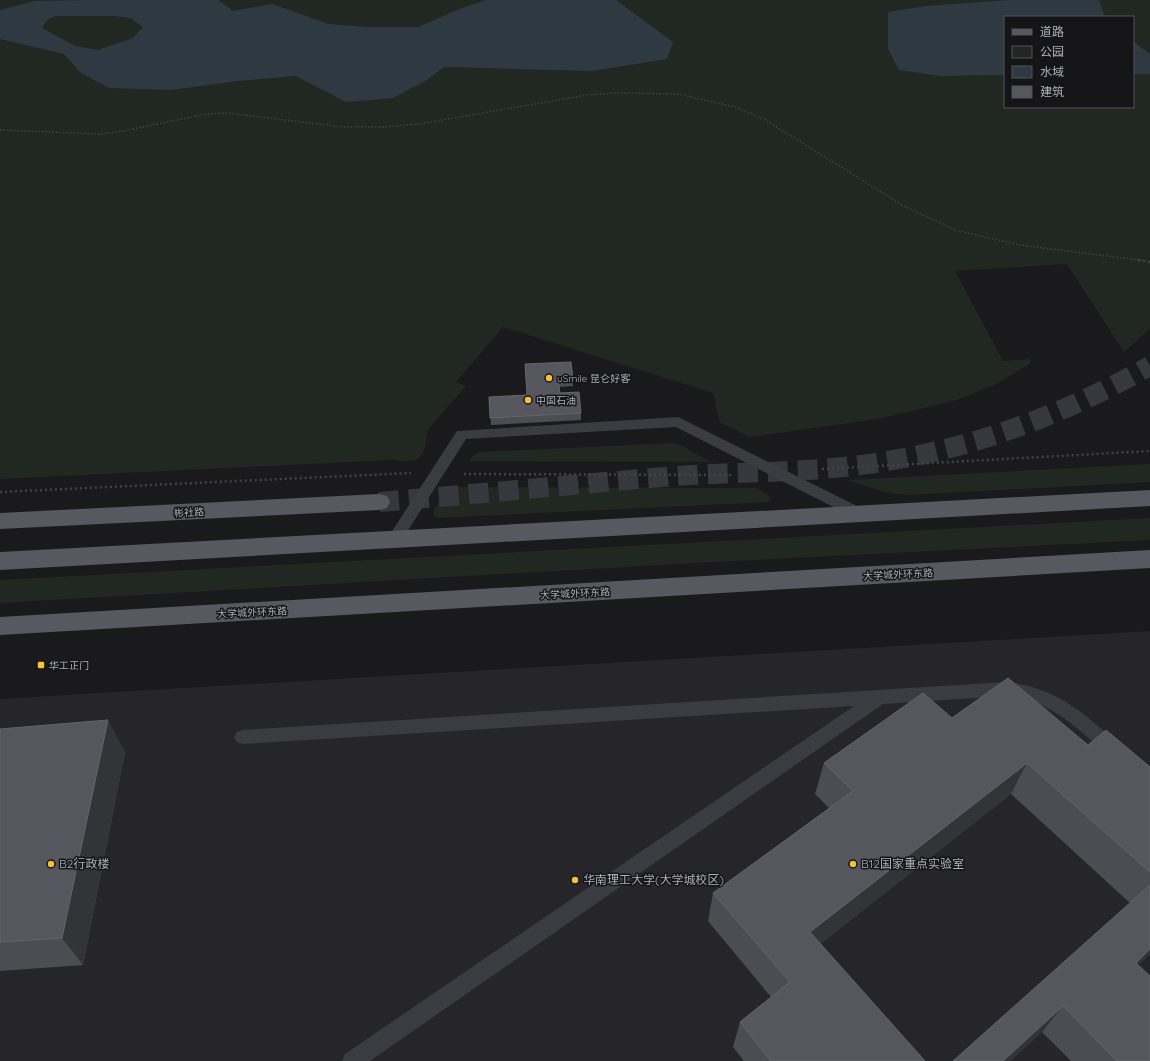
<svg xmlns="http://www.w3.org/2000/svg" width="1150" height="1061" font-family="Quicksand,'Noto Sans SC',sans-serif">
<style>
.built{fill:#26262a}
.green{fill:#202821;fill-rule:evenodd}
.water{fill:#2f3942;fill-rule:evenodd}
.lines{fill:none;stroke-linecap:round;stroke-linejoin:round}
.primary-tunnel{stroke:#37383d;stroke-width:20;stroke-dasharray:20 10;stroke-linecap:butt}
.path-far1{stroke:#414349;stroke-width:1.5;stroke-dasharray:1.5 2;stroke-linecap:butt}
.path{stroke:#414349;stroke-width:2.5;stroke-dasharray:2 3;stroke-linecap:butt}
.service{fill:#3b3c42;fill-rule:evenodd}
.primary{fill:#575961;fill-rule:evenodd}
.wall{fill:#4b4d52}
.shaded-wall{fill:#333438}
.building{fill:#56575e;stroke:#64656c}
.poi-dot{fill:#f8c037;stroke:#151518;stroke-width:1.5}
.labels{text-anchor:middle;stroke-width:3;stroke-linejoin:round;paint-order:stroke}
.poi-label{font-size:10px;fill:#adb1bd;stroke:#151518;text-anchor:start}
.street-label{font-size:10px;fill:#adb1bd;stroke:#151518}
.near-poi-label{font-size:12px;fill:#adb1bd;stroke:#151518;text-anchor:start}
</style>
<rect width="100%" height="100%" fill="#1a1a1d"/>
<polygon class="built" points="1150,631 1150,1061 0,1061 0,699"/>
<g class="green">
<path d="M0 0H1150V329L1124 352 1067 264 955 271 1003 361 1030 359V363L1028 365 996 384 957 400 878 419 750 437 720 423 713 393 503 327 456 382 466 386 430 427C427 432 426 436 426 442 422 466 410 461 390 460L0 479ZM1005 17H1133V107H1005Z"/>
<polygon points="673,443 681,445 711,462 469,461 475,454 479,452"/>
<polygon points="1150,464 1150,482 908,495 885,492 847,480"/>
<polygon points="450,487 756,488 768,495 771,499 767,502 438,518 434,516 433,511"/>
<polygon points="1150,518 1150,540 694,563 0,603 0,580"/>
</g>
<g class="water">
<path d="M92 0H218L233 11 272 4 329 24 368 27H418L462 8 486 0H616L673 42 667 59 592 71 444 67 427 80 393 98 346 102 296 76 238 81 171 90 109 88 81 73 64 54 0 39V10L35 1ZM56 16H113L130 18 143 27 133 38 98 50 75 46 42 28 47 20Z"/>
<polygon points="1009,0 1099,0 1105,17 1005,17 1005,75 941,76 899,70 888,49 888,12 926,6"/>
<polygon points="1133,41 1150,54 1150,74 1133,74"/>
</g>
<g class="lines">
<path class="primary-tunnel" d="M379 502C478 494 577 484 676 476 731 472 787 473 843 467 956 455 1051 421 1150 366"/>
<polyline class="path-far1" points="0,130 100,134 123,131 206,114 227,113 344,127 383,127 419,124 587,95 616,93 679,94 735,107 764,119 902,205 955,230 1020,245 1146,261"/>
<g class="path">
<polyline points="1138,260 1150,262"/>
<polyline points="822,469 1150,451"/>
<polyline points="464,474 731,475"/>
<polyline points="0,492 411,473"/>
</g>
<g class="service">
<polygon points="678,417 865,510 867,514 865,518 860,519 855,518 676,427 466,439 400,543 395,545 390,543 387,539 457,431"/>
<path d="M1006 682C1058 688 1082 712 1120 745L1123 750 1120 755 1114 758 1108 755C1074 726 1053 702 1006 696L883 704 370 1061H342L345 1054 854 706 243 744 237 742 234 737 237 732 243 730Z"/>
</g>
<g class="primary">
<polygon points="1150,490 1150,506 0,570 0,552"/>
<polygon points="379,494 387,496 390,502 387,508 379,510 0,529 0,513"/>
<polygon points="1150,550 1150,568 0,635 0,617"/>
</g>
</g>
<g class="wall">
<polygon points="525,364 573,379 573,386 559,387 560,393 581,413 581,420 491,425 489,397 527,395"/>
<polygon points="952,718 1088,745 1150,767 1150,954 1138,965 1150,1061 1071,1061 1042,1032 1130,903 1011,794 820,944 925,1061 744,1061 733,1047 740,1022 771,997 708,921 713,893 829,808 815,794 824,763"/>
<polygon points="0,729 125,752 83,965 0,971"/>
</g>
<g class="shaded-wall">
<polygon points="108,720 125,752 83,965 62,938"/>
<polygon points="1027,763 1011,794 800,960 810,932"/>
<polygon points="1150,949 1150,954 1113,990 1136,963"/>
<polygon points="1063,1006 1042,1032 1011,1061 1003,1061"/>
</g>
<g class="building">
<polygon points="571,362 573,379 558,380 560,393 579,392 581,413 490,418 489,397 527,395 525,364"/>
<polygon points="1008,678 1088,745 1106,730 1150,767 1150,872 1027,763 810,932 925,1061 771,1061 740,1022 790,982 713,893 853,791 824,763 923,693 952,718"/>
<polygon points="108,720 62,938 0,942 0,729"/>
<polygon points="1150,885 1150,949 1136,963 1150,976 1150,1061 1117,1061 1063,1006 1003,1061 953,1061"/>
</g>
<g class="poi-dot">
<circle cx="549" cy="378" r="4"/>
<circle cx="528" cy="400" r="4"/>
<rect x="37" y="661" width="8" height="8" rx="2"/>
<circle cx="51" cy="864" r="4"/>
<circle cx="853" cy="864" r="4"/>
<circle cx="575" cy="880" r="4"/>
</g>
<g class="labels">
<g class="poi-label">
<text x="557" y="382">uSmile 昆仑好客</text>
<text x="536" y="404">中国石油</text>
<text x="49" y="669">华工正门</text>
</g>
<g class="street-label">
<text transform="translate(189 512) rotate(-3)" y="4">彬社路</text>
<text transform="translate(898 574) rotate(-3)" y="4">大学城外环东路</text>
<text transform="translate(575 593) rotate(-3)" y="4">大学城外环东路</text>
<text transform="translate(252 612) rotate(-3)" y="4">大学城外环东路</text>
</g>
<g class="near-poi-label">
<text x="59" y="868">B2行政楼</text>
<text x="861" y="868">B12国家重点实验室</text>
<text x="583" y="884">华南理工大学(大学城校区)</text>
</g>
</g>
<rect x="1004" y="16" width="130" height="92" fill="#151518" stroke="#52535a"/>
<rect x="1012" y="29" width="20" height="6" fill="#575961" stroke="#52535a"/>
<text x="1040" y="36" font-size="12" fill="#adb1bd">道路</text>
<rect x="1012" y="46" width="20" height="12" fill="#202821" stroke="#52535a"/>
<text x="1040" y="56" font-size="12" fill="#adb1bd">公园</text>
<rect x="1012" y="66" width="20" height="12" fill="#2f3942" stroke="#52535a"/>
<text x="1040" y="76" font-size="12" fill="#adb1bd">水域</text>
<rect x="1012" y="86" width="20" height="12" fill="#56575e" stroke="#52535a"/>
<text x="1040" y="96" font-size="12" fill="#adb1bd">建筑</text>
</svg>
